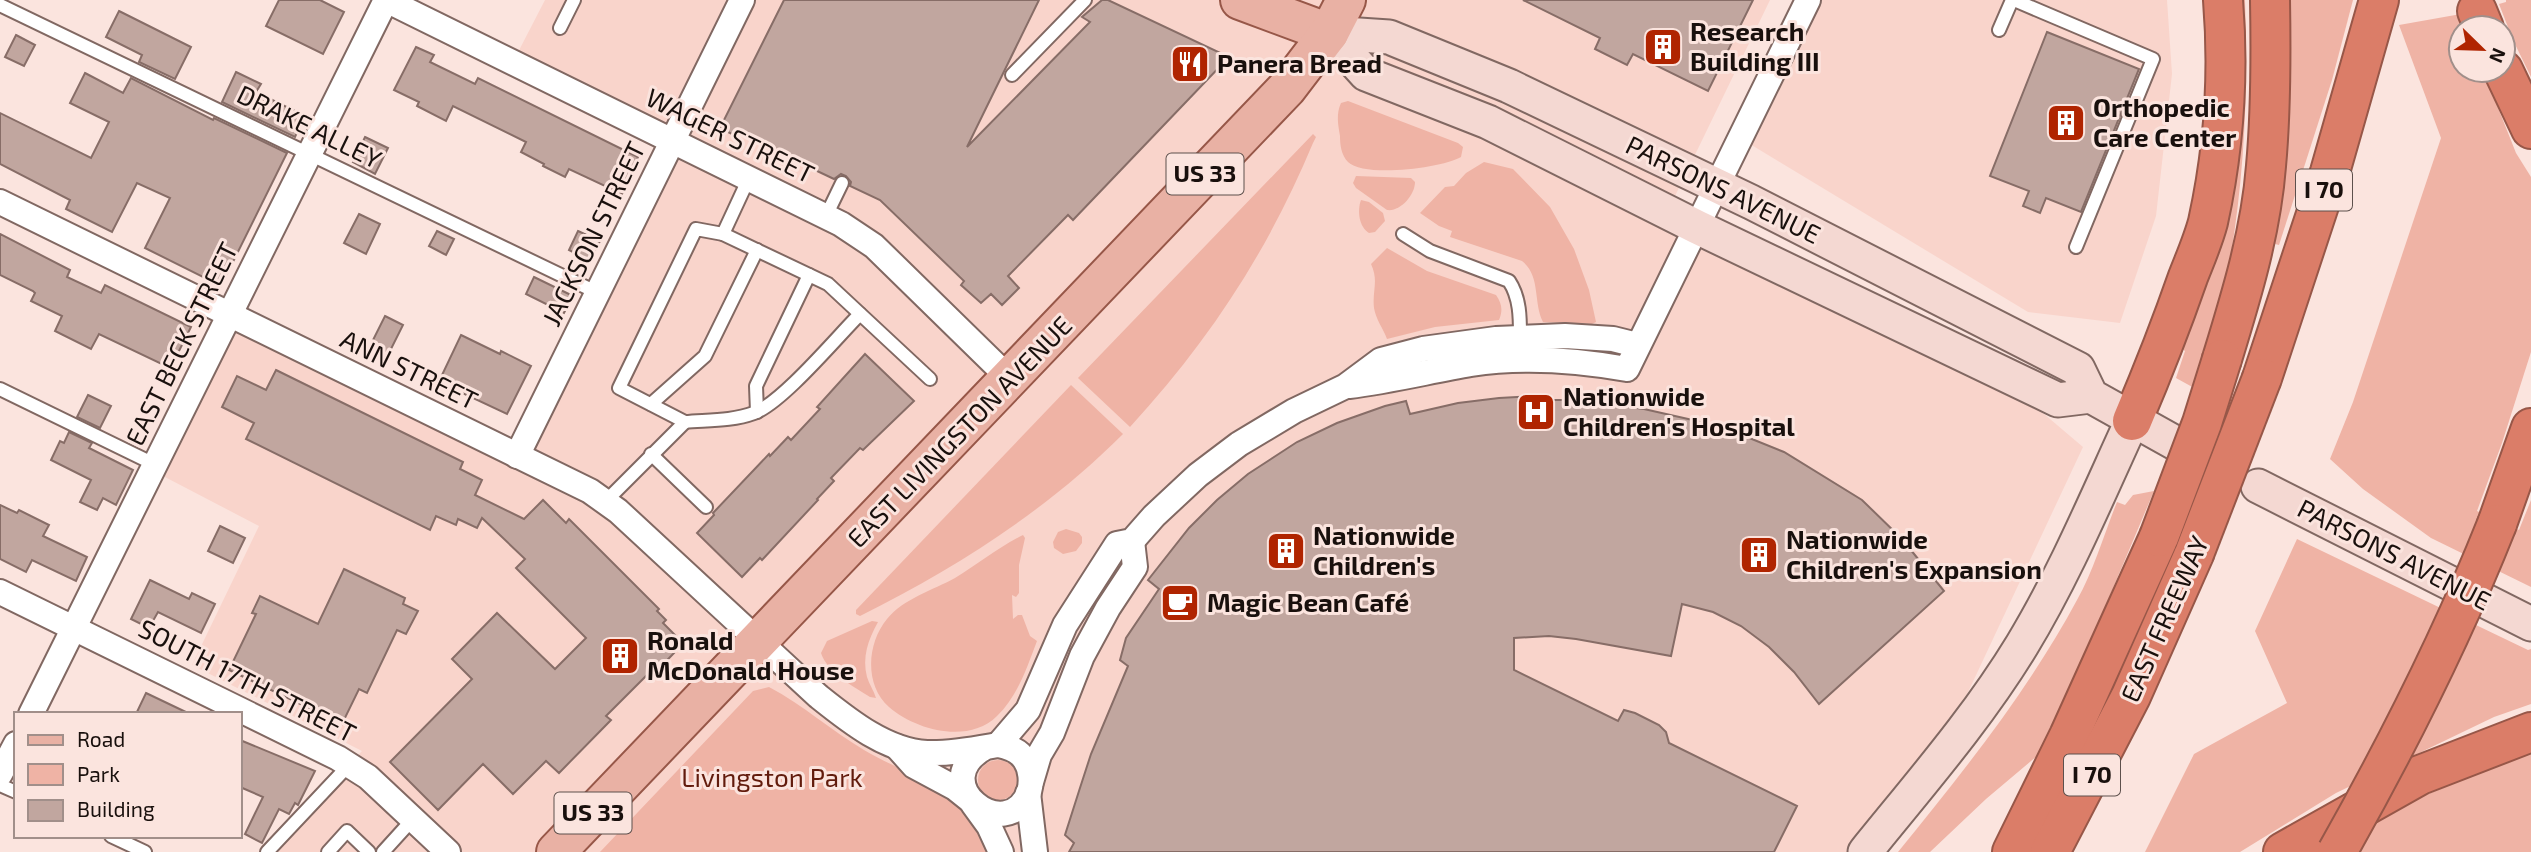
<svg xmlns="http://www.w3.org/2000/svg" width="2531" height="852" font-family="'Exo 2',sans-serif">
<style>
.built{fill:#f9d4cb}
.green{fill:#efb3a5}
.building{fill:#c1a69f;stroke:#876d67;stroke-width:2}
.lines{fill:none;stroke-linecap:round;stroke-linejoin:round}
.lane-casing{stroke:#816862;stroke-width:16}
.street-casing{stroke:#816862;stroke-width:28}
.secondary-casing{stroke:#816862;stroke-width:37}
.primary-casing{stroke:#975748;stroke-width:42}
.highway-casing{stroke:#975748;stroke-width:42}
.lane{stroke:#fff;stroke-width:12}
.street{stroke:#fff;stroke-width:24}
.secondary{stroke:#f4d8d2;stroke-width:33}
.primary{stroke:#e9b1a4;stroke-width:38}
.highway{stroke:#db7d68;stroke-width:38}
.highway-bridge-casing{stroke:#975748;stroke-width:42;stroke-linecap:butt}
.highway-bridge{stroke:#db7d68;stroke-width:38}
.labels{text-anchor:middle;stroke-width:6;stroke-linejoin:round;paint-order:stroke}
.shield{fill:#fbe4de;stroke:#5d504c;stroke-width:2}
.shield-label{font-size:24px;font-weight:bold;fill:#19100d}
.poi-label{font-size:26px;font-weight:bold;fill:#19100d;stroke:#fbe4de;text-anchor:start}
.street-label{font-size:26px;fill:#19100d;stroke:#fbe4de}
.park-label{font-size:26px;fill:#621b0c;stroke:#fbe4de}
</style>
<rect width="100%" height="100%" fill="#fbe4de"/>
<g class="built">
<polygon points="545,0 1770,0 1660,227 2024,397 2083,447 1932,769 1864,852 265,852 362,751 192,665 259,526 163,476 237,327 516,454 673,143 514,60"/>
<polygon points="1795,0 2167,0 2172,74 2156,216 2120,323 2028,312 1740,138"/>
</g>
<g class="green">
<path d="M2240 0H2245C2249 104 2243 205 2221 307 2214 335 2204 362 2196 389L2176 378 2185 351 2178 345Z"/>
<polygon points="2283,0 2353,0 2332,80 2279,245 2271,243"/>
<polygon points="2506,0 2531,0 2531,77 2513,40 2499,4 2506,2"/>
<polygon points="2461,14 2466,28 2461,28 2461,70 2483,70 2516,153 2531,177 2531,352 2502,443 2477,511 2519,530 2531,500 2531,587 2431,538 2363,489 2330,459 2353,402 2441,138 2399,25"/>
<path d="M1348 101 1458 143 1463 147 1461 157C1442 168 1364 178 1348 162 1341 155 1340 144 1340 136 1338 124 1336 114 1341 103Z"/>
<path d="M1313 134 1316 137 1313 143C1268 251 1209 341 1130 427L1078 378Z"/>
<path d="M1484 162 1513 169 1550 207 1574 249 1589 290 1596 322 1592 324 1543 322C1533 302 1541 276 1522 261L1450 237 1452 231 1439 226 1420 213 1445 187 1454 186 1466 173Z"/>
<path d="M1356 176 1411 178 1415 182C1415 195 1400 212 1387 210L1356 188 1353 183Z"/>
<path d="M1361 200 1369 202 1383 213 1385 221 1375 232 1369 233C1359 227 1357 211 1361 200Z"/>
<path d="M1387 248 1427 271 1496 295C1502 304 1503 310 1499 320L1435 327 1387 339C1383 328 1376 320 1374 308 1372 291 1379 281 1371 264Z"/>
<path d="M1071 385 1123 434C1046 511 956 568 860 616L856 614V610Z"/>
<path d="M2154 491 2089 645 2037 756 1986 799 1930 852H1898C1963 772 2028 691 2077 600 2094 570 2104 534 2117 502L2125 505 2133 495Z"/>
<polygon points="1066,529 1079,533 1082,537 1082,543 1076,551 1063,554 1054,548 1053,542 1058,532"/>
<path d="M1023 535 1025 538 1019 565V593L1016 597 1012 595 1013 619 1018 615H1022L1030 636 1037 641C1027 667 1018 696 997 716 969 744 917 731 889 707 864 685 867 643 887 619 903 599 933 590 955 578 978 564 999 547 1023 535Z"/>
<polygon points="2297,539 2528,650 2531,649 2531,704 2494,717 2336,793 2240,852 2145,852 2194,754 2287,703 2255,631"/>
<path d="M872 621 878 622C868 640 862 657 867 677 869 684 874 691 876 698L870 697C854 687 827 672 821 653L827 641Z"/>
<path d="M769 687C803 705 832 731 864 750 899 771 939 781 967 810 978 821 984 839 992 852H600L753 691Z"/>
<polygon points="2531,751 2531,852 2316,852 2402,805"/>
<circle cx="998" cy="780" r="20"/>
</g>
<g class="building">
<polygon points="279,0 320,0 344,12 323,54 266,26"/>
<polygon points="784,0 1039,0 967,147 1090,22 1082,17 1102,0 1108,0 1229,57 1073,220 1068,215 1008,276 1019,288 1002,305 991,294 981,303 961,285 964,281 880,200 850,186 851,182 846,176 841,174 834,179 739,134 738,137 720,128"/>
<polygon points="1523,0 1753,0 1708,91 1633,54 1627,65 1595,49 1600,38"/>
<polygon points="119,11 191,47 175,79 139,62 142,55 106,37"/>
<polygon points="2047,32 2139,69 2081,212 2046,198 2040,213 2023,206 2029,191 1990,176"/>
<polygon points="16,35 35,45 24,66 5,57"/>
<polygon points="416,47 434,55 430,62 475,84 478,78 638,157 635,163 637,164 622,194 569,169 565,177 543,166 544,164 521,152 526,142 453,106 446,121 417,106 419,102 394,90"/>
<polygon points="236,72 261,84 256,92 303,115 299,123 301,124 295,137 222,102"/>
<polygon points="85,73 123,93 131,78 213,120 214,118 287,153 221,286 145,248 170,198 137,183 112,232 66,209 70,200 0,164 0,113 91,158 109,122 70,103"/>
<polygon points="365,137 388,148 375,174 353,162"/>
<polygon points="359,214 380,224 366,254 344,243"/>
<polygon points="437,231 454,239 446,255 429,246"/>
<polygon points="578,231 600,241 590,261 569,250"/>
<polygon points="0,234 70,270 67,277 101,293 105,285 191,327 173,363 171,362 168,367 99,334 91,349 55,331 62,316 31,301 35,293 33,291 0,275"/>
<polygon points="534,277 573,296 564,313 526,294"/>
<polygon points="385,316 403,325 384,363 366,354"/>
<polygon points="461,335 500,354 501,351 531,366 507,414 441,383 444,376 442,375"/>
<polygon points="865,354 914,401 863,450 860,448 831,478 834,481 817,499 818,500 762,560 760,558 742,577 697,533 714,515 713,513 769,454 770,456 788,437 791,440 820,409 817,407"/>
<polygon points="276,370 463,462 460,469 482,480 475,495 524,519 543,500 566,523 569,519 659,609 657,611 666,620 663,623 680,640 671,650 674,653 652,676 649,673 606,716 611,720 559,773 546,761 513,794 483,764 438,810 390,762 472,679 452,659 497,613 555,669 586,638 516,568 525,559 482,518 477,528 458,519 456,525 436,516 430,530 246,439 254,423 222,407 237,376 266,390"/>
<polygon points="88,395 111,406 100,428 77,417"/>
<polygon points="1549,395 1548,400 1573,400 1644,409 1697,421 1737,433 1784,452 1862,500 1902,539 1944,591 1819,704 1794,672 1769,647 1741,626 1713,612 1682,604 1671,656 1576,639 1549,636 1514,638 1514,670 1618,721 1624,710 1635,713 1659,725 1666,732 1669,743 1797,806 1774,852 1069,852 1074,843 1065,835 1079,791 1091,754 1128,666 1120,660 1126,638 1159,589 1148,580 1189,528 1217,500 1248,474 1297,442 1337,423 1385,406 1406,401 1410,414 1458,403 1499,398"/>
<polygon points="69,432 92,443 89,448 133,470 116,505 103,498 97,510 80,502 91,480 51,460 60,441 64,443"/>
<polygon points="0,505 17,513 19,510 49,525 43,536 87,557 76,581 32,560 26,572 0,559"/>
<polygon points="220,526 245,538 233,563 208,551"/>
<polygon points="344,569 405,598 403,604 418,611 406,634 397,630 367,693 359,689 342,724 229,670 256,614 252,613 260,596 318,624"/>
<polygon points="150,580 189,599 192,593 215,604 201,633 158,612 149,628 131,619"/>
<polygon points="146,693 190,714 136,714"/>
<polygon points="240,740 315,771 298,805 295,803 289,814 279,809 262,843 245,834 263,797 240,787"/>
</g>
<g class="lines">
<g class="lane-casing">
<g id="lane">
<polyline points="2014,0 2153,59 2076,247"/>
<polyline points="0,5 598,293"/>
<polyline points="560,28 574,0"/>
<polyline points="1999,30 2012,0"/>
<polyline points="1012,75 1085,0"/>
<polyline points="826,216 842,183"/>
<polyline points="723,234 749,178"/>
<path d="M1403 234 1430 251 1509 281C1521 299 1520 321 1520 342"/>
<polyline points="0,389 156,465"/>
<polyline points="651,404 705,356 757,250"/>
<polyline points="757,412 756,386 809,275"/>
<path d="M685 422C708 420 732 421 754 413 782 403 837 337 860 314"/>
<polyline points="651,454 706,507"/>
<polyline points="606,501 685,422 619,388 696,229 723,234 828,284 930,379"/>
<polyline points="0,785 16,792"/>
<polyline points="111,836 145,852"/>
<polyline points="267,852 349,765"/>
<polyline points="328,852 347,831 369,852"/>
<polyline points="383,852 413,819"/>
</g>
</g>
<g class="street-casing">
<g id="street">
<polyline points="386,0 841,224 874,246 1010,379"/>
<path d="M0 202 590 491 618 511 818 696C848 720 886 751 927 753 950 754 975 749 998 745 1009 747 1019 750 1025 760 1031 769 1032 782 1029 792 1007 848 922 782 986 747"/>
<path d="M1349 386C1390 381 1430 371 1471 364 1523 356 1576 360 1627 369L1808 0"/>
<polyline points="517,456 742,0"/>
<polyline points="0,592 338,758 368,777 448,852"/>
<polyline points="31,714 386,0"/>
<polyline points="998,745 1028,710 1065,625 1117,544 1132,541 1154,516 1198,475 1239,444 1294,411 1346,386 1381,360 1423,349 1496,339 1565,336 1613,339 1637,345"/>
<polyline points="897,747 914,766 955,788 970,800"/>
<polyline points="0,774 16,744"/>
<polyline points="1031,782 1039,755 1052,733 1082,656 1108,608 1135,567 1132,541"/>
<polyline points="1028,793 1035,852"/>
<polyline points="973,804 989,826 1001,852"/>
</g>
</g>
<g class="secondary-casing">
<g id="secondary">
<polyline points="1329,33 1389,37 1509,86 1751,202 2078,369 2091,396 2177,444"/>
<polyline points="1329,33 1366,74 1488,122 1697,227 2058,400 2091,396"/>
<polyline points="2258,486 2531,624"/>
<path d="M1865 852C1919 785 1977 719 2022 645 2065 574 2097 497 2132 421"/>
</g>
</g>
<g class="primary-casing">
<g id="primary">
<polyline points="1240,0 1329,33"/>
<polyline points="556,852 1287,88 1329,33 1346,0"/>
</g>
</g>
<g class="highway-casing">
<g id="highway">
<polyline points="2477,11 2484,28"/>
<polyline points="2503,70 2531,129"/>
<path d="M2222 359C2241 297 2261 232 2266 166 2271 112 2271 55 2270 0"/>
<polyline points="2262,378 2330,172 2379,0"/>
<path d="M2132 421C2152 374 2171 326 2188 277 2195 259 2203 241 2208 222 2224 149 2229 74 2223 0"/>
<polyline points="2497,524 2531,428"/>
<polyline points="2012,852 2069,736 2159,537"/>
<polyline points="2050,852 2131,696 2194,554"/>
<polyline points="2283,852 2420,775 2531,732"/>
</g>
</g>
<use href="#lane" class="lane"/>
<use href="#street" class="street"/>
<use href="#secondary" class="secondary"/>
<use href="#primary" class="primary"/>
<use href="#highway" class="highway"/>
<g class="highway-bridge-casing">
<g id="highway-bridge">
<polyline points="2159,537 2202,423 2222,359"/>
<polyline points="2194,554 2262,378"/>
<path d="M2337 852C2397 746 2452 637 2497 524"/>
</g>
</g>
<use href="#highway-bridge" class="highway-bridge"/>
</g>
<defs>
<g id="building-square" transform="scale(2.0125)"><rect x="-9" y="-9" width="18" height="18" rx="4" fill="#b02400" stroke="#fbe4de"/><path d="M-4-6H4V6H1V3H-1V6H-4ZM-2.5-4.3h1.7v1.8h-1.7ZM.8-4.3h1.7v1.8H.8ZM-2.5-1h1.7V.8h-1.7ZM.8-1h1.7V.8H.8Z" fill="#fff"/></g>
<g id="restaurant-square" transform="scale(2.0125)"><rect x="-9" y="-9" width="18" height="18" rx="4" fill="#b02400" stroke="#fbe4de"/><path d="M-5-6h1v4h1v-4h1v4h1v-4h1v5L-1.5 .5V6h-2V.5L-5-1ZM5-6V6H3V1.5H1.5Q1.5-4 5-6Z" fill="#fff"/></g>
<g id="hospital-square" transform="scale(2.0125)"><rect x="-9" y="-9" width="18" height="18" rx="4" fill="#b02400" stroke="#fbe4de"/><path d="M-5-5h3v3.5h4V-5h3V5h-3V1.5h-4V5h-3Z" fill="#fff"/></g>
<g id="cafe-square" transform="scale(2.0125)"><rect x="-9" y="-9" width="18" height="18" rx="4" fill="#b02400" stroke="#fbe4de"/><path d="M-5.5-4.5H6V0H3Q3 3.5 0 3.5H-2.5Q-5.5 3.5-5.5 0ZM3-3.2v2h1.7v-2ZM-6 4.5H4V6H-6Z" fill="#fff"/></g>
</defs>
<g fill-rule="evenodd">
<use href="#building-square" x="1663" y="47"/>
<use href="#restaurant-square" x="1190" y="64"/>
<use href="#building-square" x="2066" y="123"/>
<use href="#hospital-square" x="1536" y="412"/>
<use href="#building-square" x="1286" y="551"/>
<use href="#building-square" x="1759" y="555"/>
<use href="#cafe-square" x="1180" y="603"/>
<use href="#building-square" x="620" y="656"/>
</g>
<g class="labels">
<g class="shield">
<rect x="1166.5" y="153.5" width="77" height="41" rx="5"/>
<rect x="2296" y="169.5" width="56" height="41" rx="5"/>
<rect x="2064" y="754.5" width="56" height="41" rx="5"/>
<rect x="554.5" y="792.5" width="77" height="41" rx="5"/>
</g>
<g class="shield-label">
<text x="1205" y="182">US 33</text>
<text x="2324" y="198">I 70</text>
<text x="2092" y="783">I 70</text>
<text x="593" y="821">US 33</text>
</g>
<g class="poi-label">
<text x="1690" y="41">Research<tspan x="1690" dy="30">Building III</tspan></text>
<text x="1217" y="73">Panera Bread</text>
<text x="2093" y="117">Orthopedic<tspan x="2093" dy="30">Care Center</tspan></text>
<text x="1563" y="406">Nationwide<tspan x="1563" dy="30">Children's Hospital</tspan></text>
<text x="1313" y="545">Nationwide<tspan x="1313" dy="30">Children's</tspan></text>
<text x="1786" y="549">Nationwide<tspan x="1786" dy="30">Children's Expansion</tspan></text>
<text x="1207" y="612">Magic Bean Café</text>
<text x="647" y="650">Ronald<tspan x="647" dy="30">McDonald House</tspan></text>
</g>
<g class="street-label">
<text transform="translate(309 127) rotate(26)" y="9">DRAKE ALLEY</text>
<text transform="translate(730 136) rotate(26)" y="9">WAGER STREET</text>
<text transform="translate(1723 190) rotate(26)" y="9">PARSONS AVENUE</text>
<text transform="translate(594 234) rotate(-64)" y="9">JACKSON STREET</text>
<text transform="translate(182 344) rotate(-64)" y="9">EAST BECK STREET</text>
<text transform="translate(409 370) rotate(26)" y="9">ANN STREET</text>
<text transform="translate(960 432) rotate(-46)" y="9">EAST LIVINGSTON AVENUE</text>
<text transform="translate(2394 555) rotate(27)" y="9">PARSONS AVENUE</text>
<text transform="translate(2165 619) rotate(-66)" y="9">EAST FREEWAY</text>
<text transform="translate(247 681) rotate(27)" y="9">SOUTH 17TH STREET</text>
</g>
<g class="park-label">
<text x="772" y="787">Livingston Park</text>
</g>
</g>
<rect x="14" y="712" width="228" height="126" fill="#fbe4de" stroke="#a18f8a" stroke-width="2"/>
<rect x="28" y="735" width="35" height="10" fill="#e9b1a4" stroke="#a18f8a" stroke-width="2"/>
<text x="77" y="747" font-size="21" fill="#19100d">Road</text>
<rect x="28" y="764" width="35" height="21" fill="#efb3a5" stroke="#a18f8a" stroke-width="2"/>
<text x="77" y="782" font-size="21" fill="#19100d">Park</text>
<rect x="28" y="800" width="35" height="21" fill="#c1a69f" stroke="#a18f8a" stroke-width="2"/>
<text x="77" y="817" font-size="21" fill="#19100d">Building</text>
<g transform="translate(2482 49) rotate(113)"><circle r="33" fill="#fbe4de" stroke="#a18f8a" stroke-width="2"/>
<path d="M0-5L12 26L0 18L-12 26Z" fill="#b02400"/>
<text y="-10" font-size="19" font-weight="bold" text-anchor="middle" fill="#19100d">N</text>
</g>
</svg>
